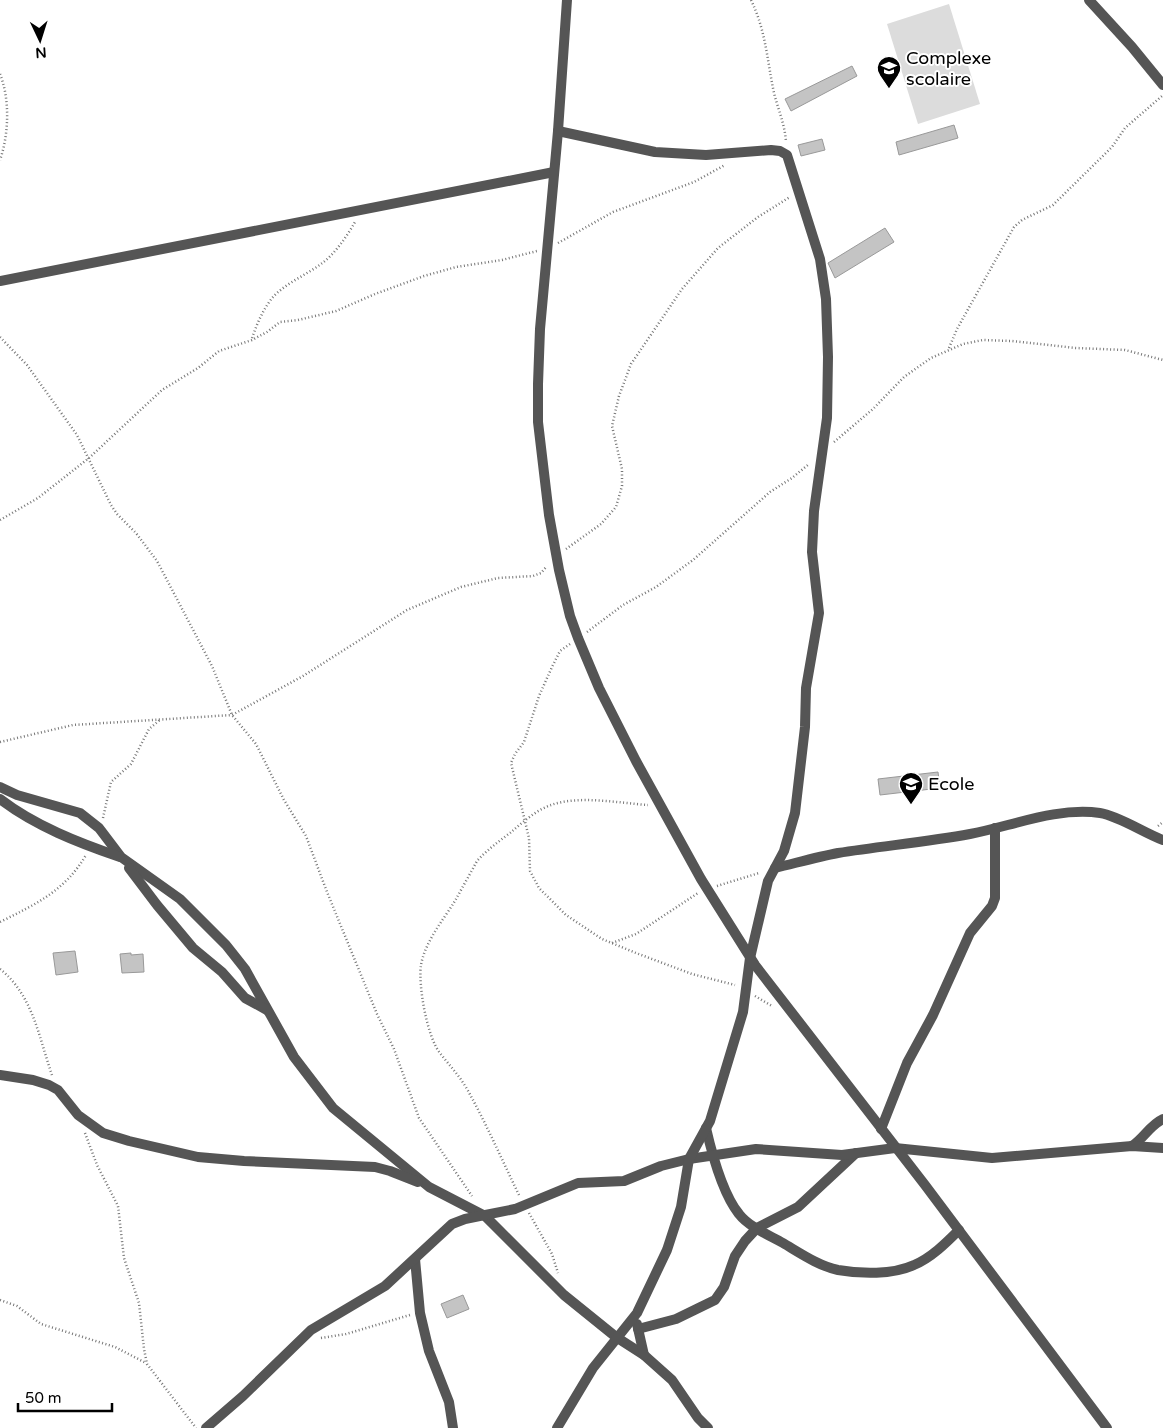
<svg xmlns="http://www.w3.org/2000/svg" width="1163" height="1428" font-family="'Varela Round',sans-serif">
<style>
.green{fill:#dcdcdc}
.building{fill:#c4c4c4;stroke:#999}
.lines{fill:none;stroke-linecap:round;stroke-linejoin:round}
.path{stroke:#777;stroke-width:2.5;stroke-dasharray:1 2.5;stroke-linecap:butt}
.minor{stroke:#555;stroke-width:10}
.tertiary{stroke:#555;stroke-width:10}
.labels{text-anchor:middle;stroke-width:4;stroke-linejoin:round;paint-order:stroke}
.poi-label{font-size:18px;fill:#000;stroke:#fff;text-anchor:start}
</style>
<rect width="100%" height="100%" fill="#fff"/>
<polygon class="green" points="949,4 980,104 918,124 887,24"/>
<g class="building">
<polygon points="852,66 857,76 791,111 785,99"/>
<polygon points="954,125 958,138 899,155 896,142"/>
<polygon points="822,139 825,150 801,156 798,145"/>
<polygon points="885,228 894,242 835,278 828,263"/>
<polygon points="938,772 940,788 880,795 878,779"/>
<polygon points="75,951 78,972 56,975 53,953"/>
<polygon points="131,953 131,955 143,954 144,972 122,973 120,954"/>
<polygon points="463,1295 469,1309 447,1318 441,1304"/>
</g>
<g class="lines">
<g class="path">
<path d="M751 0C766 31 767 60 774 93 778 109 785 125 786 142"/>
<path d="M0 74C10 99 9 134 0 160"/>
<polyline points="558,243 613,212 694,182 725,165"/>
<polyline points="0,337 27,365 77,435 111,505 117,514 136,533 157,561 212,666 232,715 256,744 284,800 306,836 327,892 377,1014 394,1049 419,1118 472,1196"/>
<path d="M252 338C257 324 263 309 273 297 286 283 306 275 321 264 335 254 347 236 355 222"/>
<polyline points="949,348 957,329 1014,227 1022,220 1053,205 1112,147 1125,128 1162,96"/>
<polyline points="834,442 873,409 904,377 931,358 963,344 983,340 1012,341 1076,348 1125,350 1163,360"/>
<polyline points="0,520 38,498 89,458 162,390 198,368 219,351 252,340 267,332 280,322 298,320 336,311 375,294 424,276 456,267 502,260 537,251"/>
<polyline points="566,549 601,524 616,507 622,486 622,469 612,426 619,396 631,364 682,289 718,248 758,217 790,197"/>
<polyline points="587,632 623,605 656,587 693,560 770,492 792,478 809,464"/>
<polyline points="570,644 560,651 552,667 539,696 524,742 515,754 511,763 529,838 530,871 539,888 566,915 602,939 636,953 692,974 735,985"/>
<polyline points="0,742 73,725 232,715 303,676 407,610 461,587 498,578 533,576 541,573 547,566"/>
<polyline points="103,818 111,782 131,764 149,729 161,719"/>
<polyline points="1158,826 1163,822"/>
<polyline points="717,886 759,873"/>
<path d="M0 922C36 904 65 891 86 855"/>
<polyline points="612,943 636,934 698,893"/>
<path d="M0 969C33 995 39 1038 52 1075"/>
<polyline points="755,996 772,1006"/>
<polyline points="85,1133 97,1165 118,1206 124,1258 139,1303 144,1349 147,1364 196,1428"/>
<path d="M519 1195C502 1160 486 1123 467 1089 459 1075 449 1065 440 1053 427 1037 418 985 421 965 425 942 443 920 455 901 462 888 470 874 477 861 487 850 498 842 510 833 522 823 536 810 551 805 579 795 619 803 648 805"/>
<polyline points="529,1213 552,1254 558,1273"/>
<polyline points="0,1300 17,1306 41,1324 115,1347 146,1363"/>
<polyline points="321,1338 346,1334 410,1315"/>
</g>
<g class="minor">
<polyline points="1089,0 1132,47 1163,85"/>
<polyline points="0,281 554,172"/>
<polyline points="0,787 17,795 80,813 99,828 121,857 180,899 226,945 245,969 294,1057 333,1108 429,1187 485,1216 564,1295 616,1337 644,1355 672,1380 698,1418 708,1428"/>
<path d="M0 799C35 826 79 843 120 857"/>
<polyline points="129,868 157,905 193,948 222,972 245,998 267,1010"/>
<path d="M775 868C796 863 817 857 838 853 882 846 926 842 970 834 1012 826 1056 807 1100 813 1119 816 1144 833 1163 840"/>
<polyline points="0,1075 33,1080 49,1085 58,1090 78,1115 103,1133 129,1141 198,1157 244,1161 375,1167 390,1171 418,1182"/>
<path d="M706 1128C712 1154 722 1193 739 1214 749 1227 769 1235 783 1243 800 1253 819 1266 838 1270 861 1274 892 1275 914 1265 931 1258 946 1243 959 1230"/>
<polyline points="881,1129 907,1063 933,1015 970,933 992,906 995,898 995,828"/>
<path d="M1132 1146C1144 1138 1150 1125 1163 1119"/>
<polyline points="415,1259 420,1313 429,1351 449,1402 453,1428"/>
<polyline points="637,1324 644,1355"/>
<polyline points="638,1329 676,1319 715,1300 724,1287 735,1256 745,1241 757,1228 798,1207 856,1153"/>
<polyline points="206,1428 243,1396 311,1330 385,1286 452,1224 465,1219 515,1209 578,1183 624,1181 661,1166 689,1159 756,1149 842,1155 895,1148 992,1158 1132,1146 1163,1148"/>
<polyline points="557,1428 593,1368 637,1313 667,1250 681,1207 689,1159 710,1121 743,1012 750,958 768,881 784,851 795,813 805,727 806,688 819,613 812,552 814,511 827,418 828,357 826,299 820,259 787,155 780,151 771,150 706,155 655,152 558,131"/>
</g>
<polyline class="tertiary" points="567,0 558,131 540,329 538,384 538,422 549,515 559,570 570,616 578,638 599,688 636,761 701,879 755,965 925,1185 1107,1428"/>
</g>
<defs>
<g id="school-pin" transform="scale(1.25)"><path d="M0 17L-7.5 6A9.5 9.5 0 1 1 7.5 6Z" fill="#000" stroke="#fff"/><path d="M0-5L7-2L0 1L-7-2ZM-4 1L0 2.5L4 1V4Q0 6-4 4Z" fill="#fff"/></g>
</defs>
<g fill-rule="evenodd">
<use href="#school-pin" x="889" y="68"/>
<use href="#school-pin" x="911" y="784"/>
</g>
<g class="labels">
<g class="poi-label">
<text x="906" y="64">Complexe<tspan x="906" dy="21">scolaire</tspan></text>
<text x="928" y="790">Ecole</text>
</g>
</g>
<g transform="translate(40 40) rotate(176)" stroke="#ffffff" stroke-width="4" paint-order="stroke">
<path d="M0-4L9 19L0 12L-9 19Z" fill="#000000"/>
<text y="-8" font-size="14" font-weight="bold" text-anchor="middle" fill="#000000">N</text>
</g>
<path d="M18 1403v8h94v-8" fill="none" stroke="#000000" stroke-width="2.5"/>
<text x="25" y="1403" font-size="15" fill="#000000" stroke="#ffffff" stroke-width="4" paint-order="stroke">50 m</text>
</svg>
